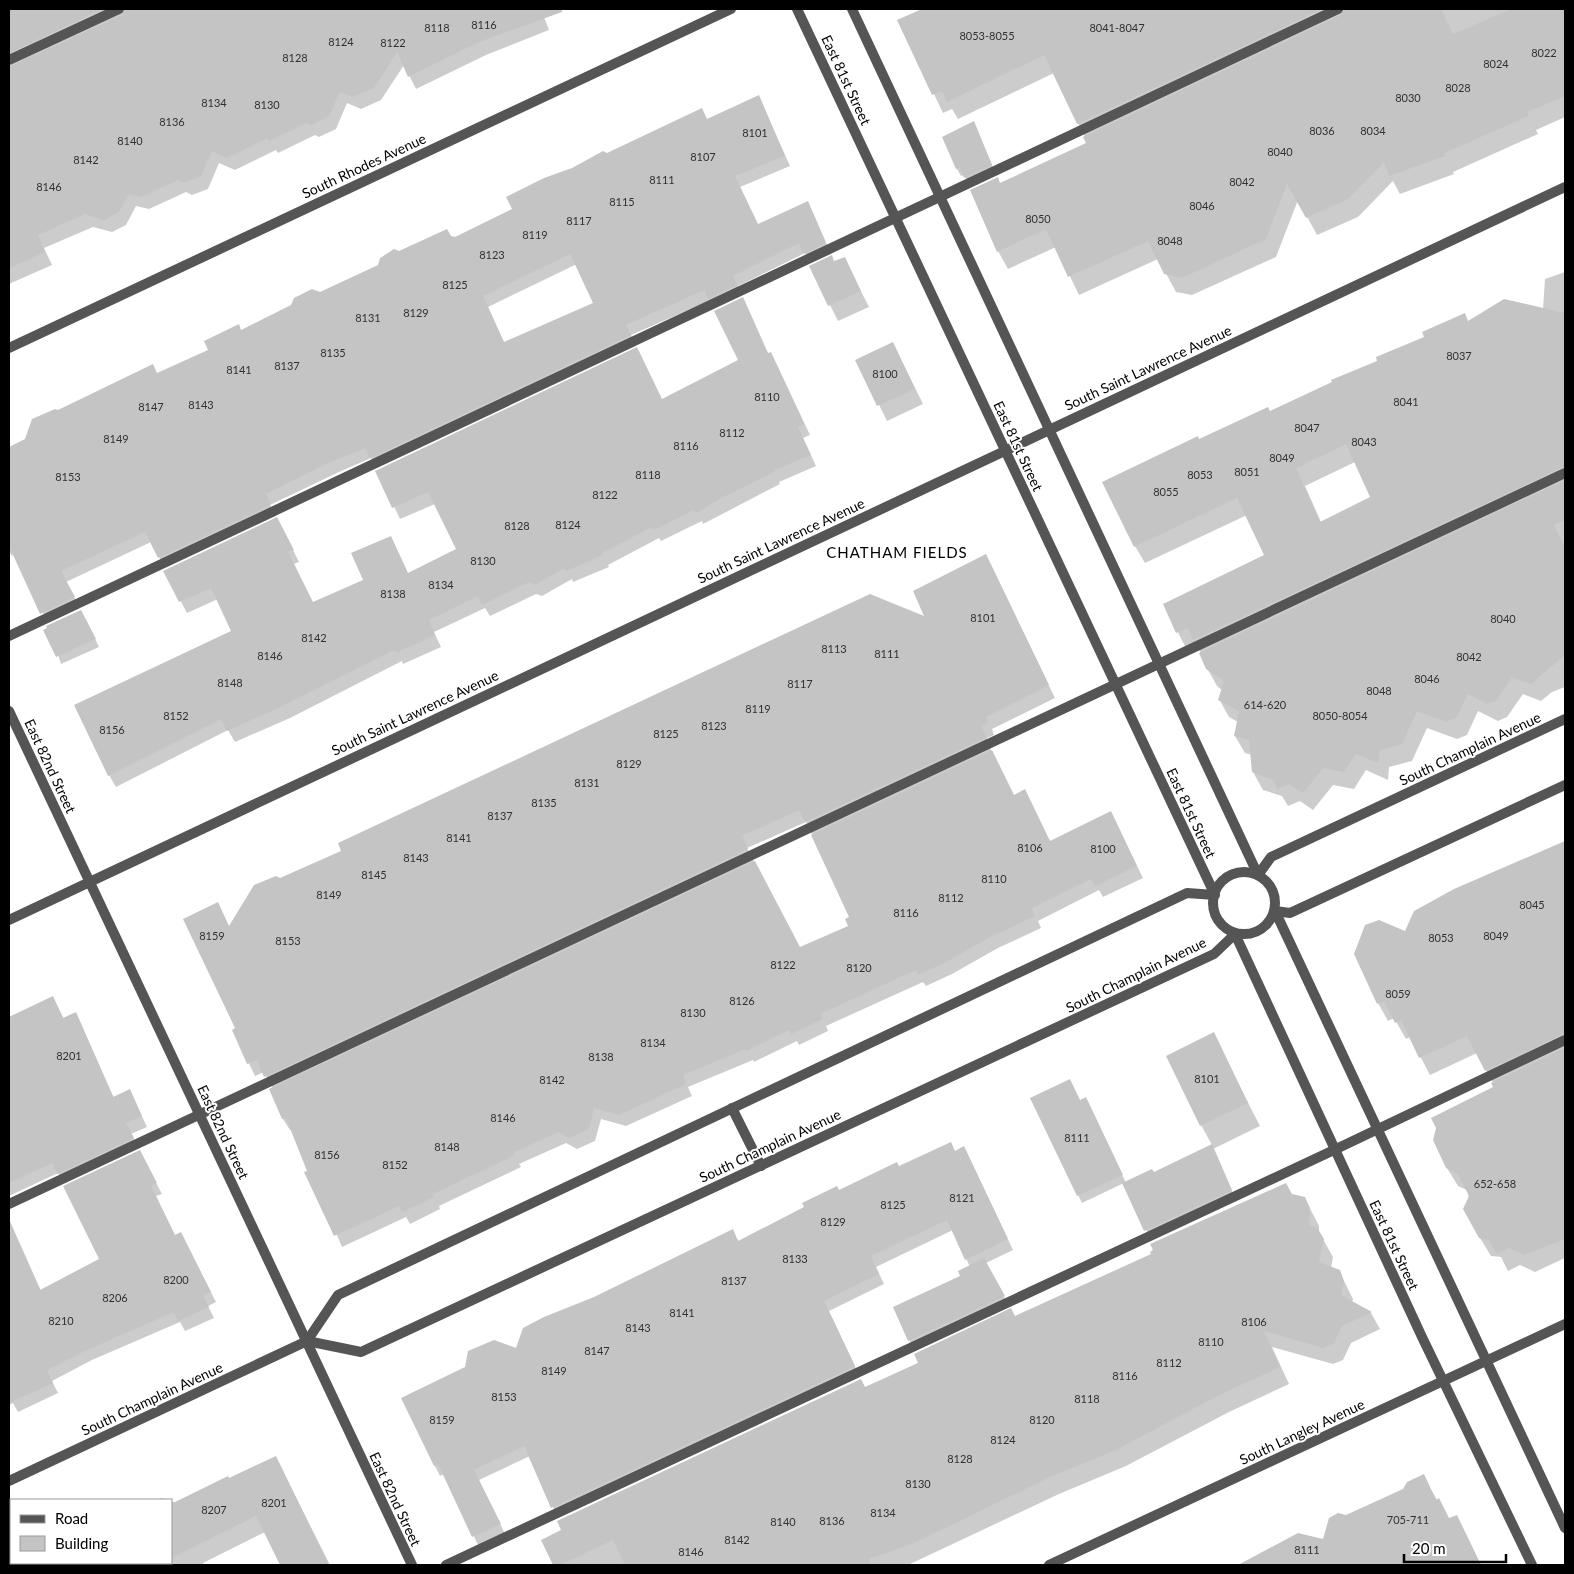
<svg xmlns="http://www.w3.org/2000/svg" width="1574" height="1574" font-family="Lato,sans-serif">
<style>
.shadow{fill:#0003;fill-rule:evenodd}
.building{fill:#c4c4c4;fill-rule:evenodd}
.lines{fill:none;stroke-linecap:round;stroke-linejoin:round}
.lane{stroke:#555;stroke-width:10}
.street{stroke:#555;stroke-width:10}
.labels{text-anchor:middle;stroke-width:4;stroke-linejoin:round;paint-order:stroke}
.number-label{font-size:11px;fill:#313131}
.street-label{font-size:14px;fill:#000;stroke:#fff}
.neighbourhood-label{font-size:15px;letter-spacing:1px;fill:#000;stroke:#fff}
</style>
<rect width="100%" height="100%" fill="#fff"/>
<g class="shadow">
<polygon points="9,9 562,9 544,17 549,30 486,55 416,89 404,65 381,100 361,109 347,103 336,129 319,137 315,135 278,153 276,150 235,170 219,163 208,189 192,195 186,192 149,209 136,206 126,225 112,232 93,227 44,248 52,265 9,284"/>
<polygon points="924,9 1565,9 1565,117 1536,130 1538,134 1453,172 1454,174 1400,194 1393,181 1358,217 1317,235 1298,200 1276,257 1192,295 1176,292 1158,259 1079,295 1056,247 1008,269 998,251 1000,184 1088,144 1054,73 958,119 952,109 943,113 899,21"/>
<path d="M759 97 790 166 740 187 758 226 813 213 831 254 811 263 805 253 738 286 742 296 711 300 631 335 636 346 377 468 371 458 339 472 270 505 276 516 165 568 151 542 66 582 80 608 48 623 14 554 12 556 9 551V448L26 440 58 412 157 374 210 350 241 331 379 266 399 252 455 238 513 210 608 154 707 120ZM577 264 595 304 504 343 488 307Z"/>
<polygon points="977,130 995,172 969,184 964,175 961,176 957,169 944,137"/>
<polygon points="844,258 869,307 838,321 811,267 835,263"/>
<path d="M1565 272V687L1552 692 1541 701 1523 694 1507 717 1498 721 1478 711 1467 735 1457 739 1427 728 1412 761 1389 767 1388 780 1366 770 1354 789 1333 785 1313 810 1300 801 1288 806 1282 796 1263 790 1253 772 1252 755 1245 753 1235 736 1238 722 1229 717 1219 699 1222 690 1217 686 1207 668 1197 645 1187 650 1164 605 1266 555 1247 515 1145 563 1135 546 1198 440 1270 412 1469 323 1543 309 1545 279ZM1355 462 1372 498 1321 522 1305 486Z"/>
<polygon points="893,343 923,404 887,421 857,360"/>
<polygon points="768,354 777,365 810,435 803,438 816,466 779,482 780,484 703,524 702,521 661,541 659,538 608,565 609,567 573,582 572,579 542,596 536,594 490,616 485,608 434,632 441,647 403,664 402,661 290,718 235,742 228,730 116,787 109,775 233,632 218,599 187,613 165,571 283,530 299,562 294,564 313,604 365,581 391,537 408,574 457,550 435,504 400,519 377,471 663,400"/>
<path d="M992 568 1055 698 992 729 994 735 987 738 991 750 1014 796 1051 842 1117 825 1143 878 1103 897 1099 890 1038 921 1041 928 998 948 952 974 926 986 923 982 826 1026 828 1031 799 1045 797 1041 754 1062 753 1060 688 1087 692 1096 626 1126 601 1119 595 1141 577 1149 566 1143 519 1164 521 1167 439 1206 440 1209 410 1224 406 1217 342 1247 292 1130H290L283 1119 271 1090 273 1089 264 1072 255 1076 233 1030 236 1029 229 927 280 879 926 618ZM806 822 850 917 849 926 800 948 747 848Z"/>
<polygon points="85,618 99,647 61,664 49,629"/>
<polygon points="1561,844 1565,851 1565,1258 1535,1272 1520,1265 1508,1271 1501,1257 1491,1256 1480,1238 1467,1190 1458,1186 1447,1168 1495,1087 1493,1083 1477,1053 1430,1075 1410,1037 1406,1039 1394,1018 1388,1021 1378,1003 1405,933"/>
<polygon points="53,998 64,1019 81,1024 114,1098 130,1091 147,1127 131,1134 139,1148 64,1183 58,1173 9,1196 9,1017"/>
<polygon points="1213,1034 1260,1126 1213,1149 1235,1198 1150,1238 1124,1183 1082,1203 1031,1099 1080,1102 1089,1106 1126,1183 1154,1174 1212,1145 1201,1125"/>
<polygon points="964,1147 1013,1250 986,1263 1008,1304 913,1348 894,1308 962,1277 970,1267 953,1230 876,1267 884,1284 829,1311 860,1377 558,1518 530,1456 479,1480 505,1534 479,1547 444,1474 440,1476 435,1466 403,1399 517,1349 594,1298 732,1231 739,1242 839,1191 899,1167 955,1152"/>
<polygon points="145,1162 162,1194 156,1196 175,1236 186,1244 216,1302 208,1306 214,1318 185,1331 180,1322 92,1360 52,1381 58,1393 18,1412 13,1403 9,1405 9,1219 41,1291 100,1260"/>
<polygon points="1292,1195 1304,1198 1314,1216 1319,1226 1319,1232 1333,1257 1331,1268 1339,1271 1353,1299 1352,1302 1371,1313 1380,1329 1351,1343 1343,1360 1333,1364 1272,1347 1289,1384 1229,1412 1126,1466 1059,1494 908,1565 848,1565 845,1556 841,1565 555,1565 543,1541 1015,1317"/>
<polygon points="276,1458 330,1565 281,1565 265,1532 203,1563 204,1565 50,1565 55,1563 171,1563 171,1501 177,1503"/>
<polygon points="1423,1476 1449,1520 1457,1517 1481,1565 1253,1565 1259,1554 1324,1540 1346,1516 1404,1490"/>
<polygon points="162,1498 169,1500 157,1500"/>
</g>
<g class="building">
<polygon points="9,9 103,9 9,53"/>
<polygon points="126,9 562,9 562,12 479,42 408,77 397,52 374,88 353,97 340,92 329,116 311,125 307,123 269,141 268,138 227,158 212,151 201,176 184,183 178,180 141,197 129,194 119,212 104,220 85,214 38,235 45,252 9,268 9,67 122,15"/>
<polygon points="922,9 1322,9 1077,124 1044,55 947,102 942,91 932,95 897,20"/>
<polygon points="1345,9 1441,9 1453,34 1512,9 1565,9 1565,96 1527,112 1529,116 1444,153 1445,156 1389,176 1384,162 1348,199 1306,218 1287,184 1266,239 1182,278 1164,274 1148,241 1068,277 1046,229 997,252 970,190 998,177 1000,183 1086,143 1083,137 1341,15"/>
<path d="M759 95 785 156 735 176 758 224 808 201 826 243 803 254 799 243 733 276 737 285 708 299 704 290 626 325 631 335 370 458 365 448 333 461 266 494 271 505 158 558 145 532 61 571 75 597 40 614 9 546V447L25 439 32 419 55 409 58 410 153 364 157 373 208 350 204 341 239 324 241 330 291 305 294 298 312 289 320 292 378 265 380 258 394 249 399 251 447 229 451 236 455 237 512 209 506 197 544 178 572 168 603 151 607 153 702 108 707 119ZM570 254 593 303 504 342 483 296Z"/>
<polygon points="974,121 992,165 964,178 960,168 956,169 942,137"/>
<polygon points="832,255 834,261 845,257 861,291 828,306 809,266"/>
<polygon points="743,297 768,353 771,352 804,424 798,427 811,455 774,470 775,472 723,497 696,513 694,510 653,530 652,527 602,553 603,555 566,571 564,568 535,585 529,582 482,605 478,596 429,620 435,635 396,653 395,650 283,706 227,731 221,719 108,776 74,705 231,631 211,588 179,602 163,571 277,517 294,550 288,552 313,602 363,580 351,553 391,536 408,573 456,549 428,492 392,508 375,471 637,347 662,399 738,360 714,311"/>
<path d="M1504 299 1565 313V466L1193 640 1188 628 1176 633 1163 604 1264 555 1237 498 1134 547 1102 482 1198 436 1199 439 1268 407 1270 411 1332 382 1331 380 1377 361 1376 357 1424 337 1422 332 1465 313 1468 321ZM1346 444 1370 497 1320 522 1296 468Z"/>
<polygon points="893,342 915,389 877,406 855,360"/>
<polygon points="1565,480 1565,520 1554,525 1565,547 1565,655 1531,684 1512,677 1497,700 1487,704 1468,694 1457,717 1446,722 1417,711 1402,744 1380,750 1378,763 1356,754 1344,772 1323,768 1303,793 1289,784 1277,789 1273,780 1252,772 1249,740 1234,736 1239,711 1218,700 1224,681 1206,669 1199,653"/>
<polygon points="986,554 1049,685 986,717 988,722 981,726 987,737 805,822 799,810 742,836 748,849 264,1077 257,1060 247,1064 232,1030 235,1028 183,919 218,902 229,926 254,885 276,876 280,878 341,851 338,843 870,594 924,616 913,591"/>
<polygon points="81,610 96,639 56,657 43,630 47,628 46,626"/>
<polygon points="992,750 1014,795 1025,789 1050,841 1111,811 1137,866 1095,886 1091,879 1032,908 1035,916 992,936 946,962 918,975 916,970 820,1014 823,1019 791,1034 789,1030 746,1051 745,1049 683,1075 686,1084 619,1115 594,1108 589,1129 570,1138 559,1132 514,1152 515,1155 433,1194 434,1197 402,1212 399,1206 334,1236 304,1172 307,1171 286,1118 282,1119 269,1089 755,861 800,947 848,926 845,919 849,917 811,835"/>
<polygon points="1565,841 1565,1033 1485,1071 1467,1036 1419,1058 1401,1020 1395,1023 1384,1001 1377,1004 1354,954 1365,925 1379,920 1405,931 1414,911 1454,889"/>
<polygon points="53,996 63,1018 76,1012 113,1097 130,1089 142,1116 126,1123 134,1138 57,1174 52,1163 9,1183 9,1017"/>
<polygon points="1214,1032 1248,1103 1200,1126 1166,1056"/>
<polygon points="1565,1048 1565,1239 1524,1255 1509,1248 1497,1254 1489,1240 1479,1238 1463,1209 1469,1196 1458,1174 1446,1168 1433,1140 1436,1128 1431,1118 1493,1087 1491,1083"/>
<polygon points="1070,1079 1080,1100 1086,1097 1123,1175 1077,1196 1030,1098"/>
<polygon points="951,1142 955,1151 964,1146 1008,1239 965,1260 947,1220 871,1256 879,1274 824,1301 855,1366 551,1508 524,1446 474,1470 501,1524 472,1537 438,1464 434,1466 401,1398 465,1367 468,1351 494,1340 516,1348 523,1328 544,1317 594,1297 733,1229 738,1241 804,1207 802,1203 837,1186 839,1190 897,1162 899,1166"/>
<polygon points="1212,1144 1232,1190 1144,1231 1122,1183 1152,1169 1154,1172"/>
<polygon points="140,1150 157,1183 151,1186 175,1235 181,1232 211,1292 203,1295 209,1307 178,1321 174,1312 87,1350 47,1370 53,1383 9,1403 9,1220 40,1290 99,1259 63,1186"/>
<polygon points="1286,1183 1292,1194 1305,1197 1310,1208 1309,1225 1318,1229 1324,1239 1319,1262 1340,1270 1344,1281 1341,1295 1372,1312 1342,1326 1334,1343 1323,1348 1264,1331 1280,1367 1219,1395 1116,1450 1050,1477 912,1544 869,1559 871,1565 625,1565 613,1540 560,1565 553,1565 541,1540 561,1530 557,1521 861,1379 865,1387 918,1363 914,1354 1011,1308 1015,1316 1151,1254 1150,1252 1153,1250 1150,1244"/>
<polygon points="984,1258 1005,1296 908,1341 893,1307 960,1276 958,1271"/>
<polygon points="276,1456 329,1565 280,1565 256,1516 171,1558 171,1504 228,1476 229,1478"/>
<polygon points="1424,1474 1436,1500 1439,1498 1449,1518 1457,1515 1481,1565 1238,1565 1298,1533 1323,1539 1329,1518 1338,1513 1346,1515 1403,1489 1407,1482"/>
</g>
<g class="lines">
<g class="lane">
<polyline points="9,60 119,9"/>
<polyline points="9,636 1338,9"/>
<polyline points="9,1204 1565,473"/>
<polyline points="446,1565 1334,1150 1565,1040"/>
</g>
<g class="street">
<polyline points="852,9 1258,875 1271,857 1565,719"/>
<polyline points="9,348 731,9"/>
<polyline points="9,711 412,1565"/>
<circle cx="1244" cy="903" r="31"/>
<polyline points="1275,911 1565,1528"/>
<polyline points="1275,911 1290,913 1565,785"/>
<polyline points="9,920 1565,187"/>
<polyline points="732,1108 761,1166"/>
<polyline points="307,1341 361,1352 1214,954 1235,934 1422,1337 1532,1565"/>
<polyline points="9,1481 307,1341 338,1295 1187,893 1215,895 797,9"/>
<polyline points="1049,1565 1565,1324"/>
</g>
</g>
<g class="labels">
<g class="number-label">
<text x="484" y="29">8116</text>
<text x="437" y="32">8118</text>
<text x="1117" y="32">8041-8047</text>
<text x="987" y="40">8053-8055</text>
<text x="341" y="46">8124</text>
<text x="393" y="47">8122</text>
<text x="1544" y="57">8022</text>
<text x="295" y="62">8128</text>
<text x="1496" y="68">8024</text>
<text x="1458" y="92">8028</text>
<text x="1408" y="102">8030</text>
<text x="214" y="107">8134</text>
<text x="267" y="109">8130</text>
<text x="172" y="126">8136</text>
<text x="1322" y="135">8036</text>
<text x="1373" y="135">8034</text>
<text x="755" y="137">8101</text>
<text x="130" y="145">8140</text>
<text x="1280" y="156">8040</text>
<text x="703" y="161">8107</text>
<text x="86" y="164">8142</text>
<text x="662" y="184">8111</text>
<text x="1242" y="186">8042</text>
<text x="49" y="191">8146</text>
<text x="622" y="206">8115</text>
<text x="1202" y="210">8046</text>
<text x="1038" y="223">8050</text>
<text x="579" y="225">8117</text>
<text x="535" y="239">8119</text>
<text x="1170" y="245">8048</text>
<text x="492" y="259">8123</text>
<text x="455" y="289">8125</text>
<text x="416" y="317">8129</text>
<text x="368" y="322">8131</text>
<text x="333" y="357">8135</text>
<text x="1459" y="360">8037</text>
<text x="287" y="370">8137</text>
<text x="239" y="374">8141</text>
<text x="885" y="378">8100</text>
<text x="767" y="401">8110</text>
<text x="1406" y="406">8041</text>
<text x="201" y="409">8143</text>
<text x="151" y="411">8147</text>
<text x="1307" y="432">8047</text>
<text x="732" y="437">8112</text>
<text x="116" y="443">8149</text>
<text x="1364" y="446">8043</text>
<text x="686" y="450">8116</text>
<text x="1282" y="462">8049</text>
<text x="1247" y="476">8051</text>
<text x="648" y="479">8118</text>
<text x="1200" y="479">8053</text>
<text x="68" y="481">8153</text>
<text x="1166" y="496">8055</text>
<text x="605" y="499">8122</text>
<text x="568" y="529">8124</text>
<text x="517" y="530">8128</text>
<text x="483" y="565">8130</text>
<text x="441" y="589">8134</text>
<text x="393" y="598">8138</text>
<text x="983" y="622">8101</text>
<text x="1503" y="623">8040</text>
<text x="314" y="642">8142</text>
<text x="834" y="653">8113</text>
<text x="887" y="658">8111</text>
<text x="270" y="660">8146</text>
<text x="1469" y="661">8042</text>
<text x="1427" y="683">8046</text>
<text x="230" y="687">8148</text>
<text x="800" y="688">8117</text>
<text x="1379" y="695">8048</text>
<text x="1265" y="709">614-620</text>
<text x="758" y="713">8119</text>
<text x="176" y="720">8152</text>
<text x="1340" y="720">8050-8054</text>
<text x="714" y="730">8123</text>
<text x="112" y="734">8156</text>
<text x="666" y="738">8125</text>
<text x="629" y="768">8129</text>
<text x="587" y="787">8131</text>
<text x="544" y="807">8135</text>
<text x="500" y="820">8137</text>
<text x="459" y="842">8141</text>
<text x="1030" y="852">8106</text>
<text x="1103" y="853">8100</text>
<text x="416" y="862">8143</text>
<text x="374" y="879">8145</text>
<text x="994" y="883">8110</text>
<text x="329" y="899">8149</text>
<text x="951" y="902">8112</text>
<text x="1532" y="909">8045</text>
<text x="906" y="917">8116</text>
<text x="212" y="940">8159</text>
<text x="1496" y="940">8049</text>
<text x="1441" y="942">8053</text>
<text x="288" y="945">8153</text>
<text x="783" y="969">8122</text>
<text x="859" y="972">8120</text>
<text x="1398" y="998">8059</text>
<text x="742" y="1005">8126</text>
<text x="693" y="1017">8130</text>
<text x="653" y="1047">8134</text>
<text x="69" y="1060">8201</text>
<text x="601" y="1061">8138</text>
<text x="1207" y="1083">8101</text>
<text x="552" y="1084">8142</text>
<text x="503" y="1122">8146</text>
<text x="1077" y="1142">8111</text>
<text x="447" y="1151">8148</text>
<text x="327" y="1159">8156</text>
<text x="395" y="1169">8152</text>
<text x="1495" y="1188">652-658</text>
<text x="962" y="1202">8121</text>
<text x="893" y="1209">8125</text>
<text x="833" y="1226">8129</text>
<text x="795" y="1263">8133</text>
<text x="176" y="1284">8200</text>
<text x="734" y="1285">8137</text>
<text x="115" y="1302">8206</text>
<text x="682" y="1317">8141</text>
<text x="61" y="1325">8210</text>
<text x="1254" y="1326">8106</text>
<text x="638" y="1332">8143</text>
<text x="1211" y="1346">8110</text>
<text x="597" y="1355">8147</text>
<text x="1169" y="1367">8112</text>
<text x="554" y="1375">8149</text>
<text x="1125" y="1380">8116</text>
<text x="504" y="1401">8153</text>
<text x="1087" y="1403">8118</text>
<text x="442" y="1424">8159</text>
<text x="1042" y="1424">8120</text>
<text x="1003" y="1444">8124</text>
<text x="960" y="1463">8128</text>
<text x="918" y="1488">8130</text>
<text x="274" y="1507">8201</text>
<text x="214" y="1514">8207</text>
<text x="883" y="1517">8134</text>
<text x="1408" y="1524">705-711</text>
<text x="832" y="1525">8136</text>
<text x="783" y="1526">8140</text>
<text x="737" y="1544">8142</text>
<text x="1307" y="1554">8111</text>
<text x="691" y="1556">8146</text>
</g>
<g class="street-label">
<text transform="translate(846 80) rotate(65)" y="5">East 81st Street</text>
<text transform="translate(364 166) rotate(-25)" y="5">South Rhodes Avenue</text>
<text transform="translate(1148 368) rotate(-25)" y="5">South Saint Lawrence Avenue</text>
<text transform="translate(1018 446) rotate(65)" y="5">East 81st Street</text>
<text transform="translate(781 541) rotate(-25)" y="5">South Saint Lawrence Avenue</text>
<text transform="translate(415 713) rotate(-25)" y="5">South Saint Lawrence Avenue</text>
<text transform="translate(1470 749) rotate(-25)" y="5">South Champlain Avenue</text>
<text transform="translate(50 766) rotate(65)" y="5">East 82nd Street</text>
<text transform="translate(1191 813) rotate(65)" y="5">East 81st Street</text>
<text transform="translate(1136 975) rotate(-26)" y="5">South Champlain Avenue</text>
<text transform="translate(223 1132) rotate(65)" y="5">East 82nd Street</text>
<text transform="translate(770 1146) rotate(-25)" y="5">South Champlain Avenue</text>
<text transform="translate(1394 1245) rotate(65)" y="5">East 81st Street</text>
<text transform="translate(152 1399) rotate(-25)" y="5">South Champlain Avenue</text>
<text transform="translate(1302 1432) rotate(-25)" y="5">South Langley Avenue</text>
<text transform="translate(395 1499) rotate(65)" y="5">East 82nd Street</text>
</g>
<g class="neighbourhood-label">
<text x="897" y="558">CHATHAM FIELDS</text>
</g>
</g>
<rect width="1574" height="1574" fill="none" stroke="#000000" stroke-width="20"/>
<rect x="10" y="1499" width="162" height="65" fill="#ffffff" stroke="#999999"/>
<rect x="20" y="1515" width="25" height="8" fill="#555555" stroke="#999999"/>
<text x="55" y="1524" font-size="15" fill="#000000">Road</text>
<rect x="20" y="1536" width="25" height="15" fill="#c4c4c4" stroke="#999999"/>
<text x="55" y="1549" font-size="15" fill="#000000">Building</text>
<path d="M1404 1554v8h102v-8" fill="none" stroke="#000000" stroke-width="2.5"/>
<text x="1412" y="1554" font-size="15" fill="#000000" stroke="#ffffff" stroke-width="4" paint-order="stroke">20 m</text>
</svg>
